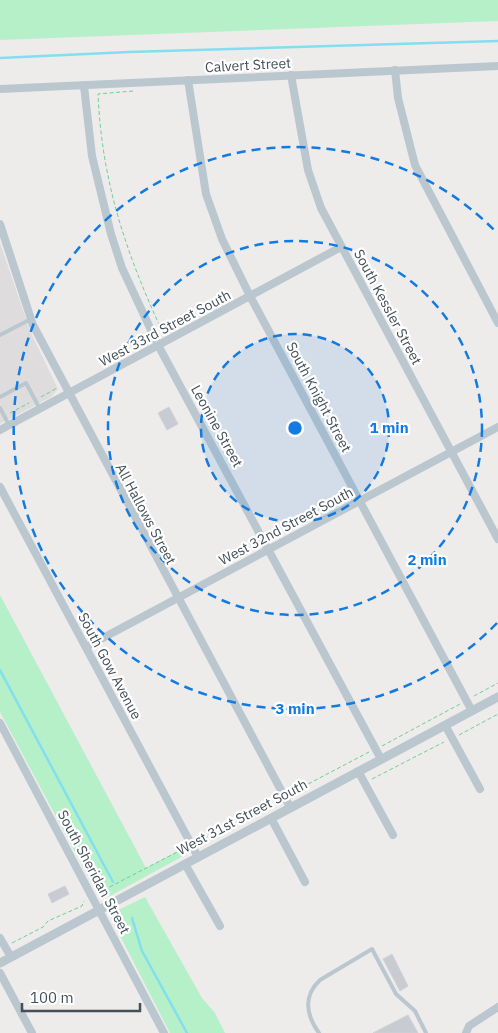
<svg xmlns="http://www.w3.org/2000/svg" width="498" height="1033" font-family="'IBM Plex Sans',sans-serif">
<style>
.education{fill:#dfdcdd}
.green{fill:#b6f0c8}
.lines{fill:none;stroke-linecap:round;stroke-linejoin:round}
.stream{stroke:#81dfef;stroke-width:2.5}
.building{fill:#c8cbd1;stroke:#cfd2d8}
.path{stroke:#6dcf98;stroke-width:1;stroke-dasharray:4 2.5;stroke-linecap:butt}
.service{stroke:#bbc7cf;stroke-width:4}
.minor{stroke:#bbc7cf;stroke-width:8}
.tertiary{stroke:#bbc7cf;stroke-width:9}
.ring{fill:none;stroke:#117be2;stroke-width:2.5;stroke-dasharray:9 6}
.labels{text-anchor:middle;stroke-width:4.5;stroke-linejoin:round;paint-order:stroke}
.street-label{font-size:14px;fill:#435059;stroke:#fff}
.centre{fill:#117be2;stroke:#fff;stroke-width:2.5}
.ring-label{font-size:15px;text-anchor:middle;font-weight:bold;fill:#117be2;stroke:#fff;stroke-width:4.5;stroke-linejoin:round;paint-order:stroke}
</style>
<rect width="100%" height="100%" fill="#eeebeb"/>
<polygon class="education" points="0,243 31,333 58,389 51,397 0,424"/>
<g class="green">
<polygon points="0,0 498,0 498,21 0,40"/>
<polygon points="0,595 146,868 187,846 189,849 185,855 108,897 100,896 96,891 0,712"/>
<polygon points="145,897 202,998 215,1013 225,1033 170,1033 111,918 114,912"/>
</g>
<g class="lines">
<g class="stream">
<polyline points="0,58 129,52 498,41"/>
<polyline points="0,670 113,882"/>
<polyline points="132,918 142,951 187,1033"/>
</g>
</g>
<g class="building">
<polygon points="169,407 178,424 167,430 158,413"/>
<polygon points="65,886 69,894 52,903 48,894"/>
<polygon points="392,954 408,986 400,991 383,959"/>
<polygon points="408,1015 418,1033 373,1033"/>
</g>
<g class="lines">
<g class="path">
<path d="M133 91 98 94C102 183 126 253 163 333"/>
<polyline points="41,397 57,388"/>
<polyline points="10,413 29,403"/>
<polyline points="474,696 498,683"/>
<polyline points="459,735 498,714"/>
<polyline points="382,746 460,704"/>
<polyline points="372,779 444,742"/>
<polyline points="291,793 369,752"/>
<polyline points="198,841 258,815 277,802"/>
<polyline points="98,893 183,849"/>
<polyline points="12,943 43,927 48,921 82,906 84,901"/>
</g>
<g class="service">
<polyline points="0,335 31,319"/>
<polyline points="0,397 26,383 40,409"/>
<polyline points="0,408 9,425"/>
<path d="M319 1033C306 1015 303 996 320 980L372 949 396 994 415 1011 426 1033"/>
</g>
<g class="minor">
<polyline points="395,70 398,98 415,165 498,323"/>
<polyline points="291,75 308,170 321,208 498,539"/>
<polyline points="188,80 206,194 222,239 250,296 472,711"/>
<polyline points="84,86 92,156 111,234 122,268 158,345 381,759"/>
<polyline points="0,89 498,66"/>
<polyline points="0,224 33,325 290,807"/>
<polyline points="0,430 341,247"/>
<polyline points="0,487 198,857"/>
<polyline points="86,647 498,427"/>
<polyline points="0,723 164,1033"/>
<polyline points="445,725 480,789"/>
<polyline points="358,771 393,835"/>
<polyline points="271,818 305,882"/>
<polyline points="185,864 220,926"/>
<polyline points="0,938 11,957"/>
<polyline points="0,973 32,1033"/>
<polyline points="466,1033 469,1026 498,1007"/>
</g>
<polyline class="tertiary" points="0,963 498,697"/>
</g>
<circle cx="295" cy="428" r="94" fill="#117be2" fill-opacity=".12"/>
<g class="ring">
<circle cx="295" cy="428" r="94"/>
<circle cx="295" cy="428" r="187"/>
<path d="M497 623A281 281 0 1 1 497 233"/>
</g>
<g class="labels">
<g class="street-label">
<text transform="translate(248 65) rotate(-3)" y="5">Calvert Street</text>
<text transform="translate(388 307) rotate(62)" y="5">South Kessler Street</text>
<text transform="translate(165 328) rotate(-28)" y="5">West 33rd Street South</text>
<text transform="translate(319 397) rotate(62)" y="5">South Knight Street</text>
<text transform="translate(217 426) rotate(61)" y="5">Leonine Street</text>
<text transform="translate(146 514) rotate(62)" y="5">All Hallows Street</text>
<text transform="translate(286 526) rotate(-28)" y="5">West 32nd Street South</text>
<text transform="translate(110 666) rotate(62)" y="5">South Gow Avenue</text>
<text transform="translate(242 817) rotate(-28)" y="5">West 31st Street South</text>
<text transform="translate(94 872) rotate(62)" y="5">South Sheridan Street</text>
</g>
</g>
<circle cx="295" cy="428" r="8" class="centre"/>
<g class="ring-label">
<text x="389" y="433">1 min</text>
<text x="427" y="565">2 min</text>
<text x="295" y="714">3 min</text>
</g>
<path d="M22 1003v8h118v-8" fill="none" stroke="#435059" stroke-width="2.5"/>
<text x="30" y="1003" font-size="15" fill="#435059" stroke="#ffffff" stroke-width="4" paint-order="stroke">100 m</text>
</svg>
